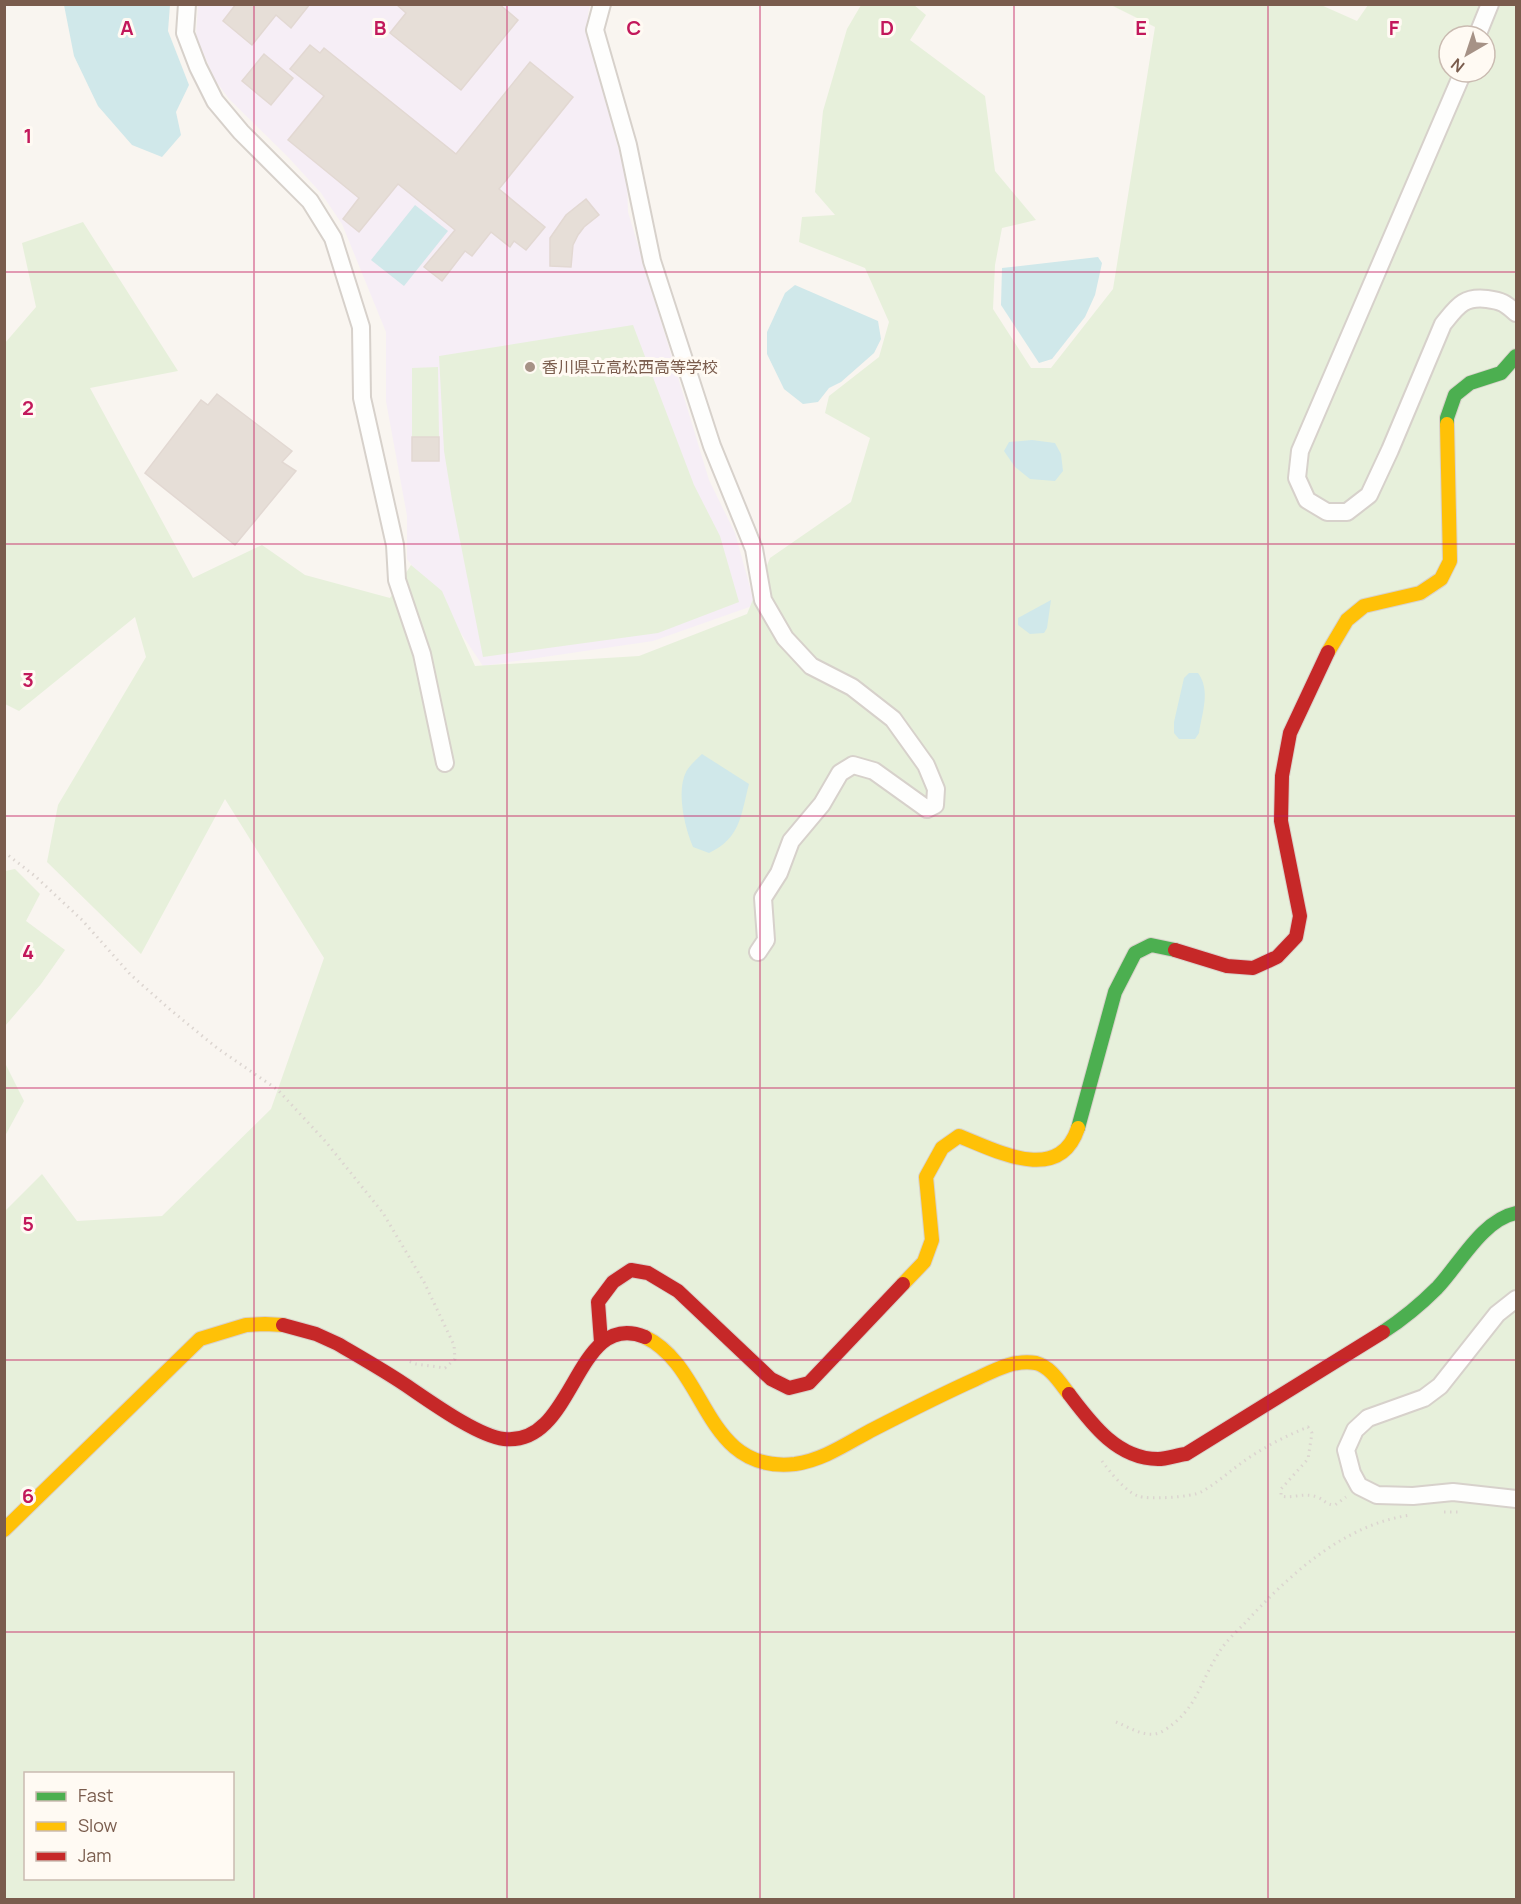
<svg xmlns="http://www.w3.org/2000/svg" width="1521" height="1904" font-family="Manrope,'Noto Sans JP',sans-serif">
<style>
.education{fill:#f6eef6}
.green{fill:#e7f0db;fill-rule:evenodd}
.water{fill:#d0e8ea}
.building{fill:#e6ded7;stroke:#e2d8d2;stroke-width:1.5}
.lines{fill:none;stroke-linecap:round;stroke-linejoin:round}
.street-casing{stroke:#d7d1cb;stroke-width:20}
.fast-casing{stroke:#d9d2cb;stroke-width:16}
.slow-casing{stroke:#d9d2cb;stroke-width:16}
.jam-casing{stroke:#d9d2cb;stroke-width:16}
.path{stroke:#dcd5d0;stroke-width:3;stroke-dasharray:1.5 4.5;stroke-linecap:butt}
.street{stroke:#fefefd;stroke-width:16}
.fast{stroke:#4caf50;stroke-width:14}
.slow{stroke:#ffc107;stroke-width:14}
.jam{stroke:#c62828;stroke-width:14}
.grid{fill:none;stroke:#c2185b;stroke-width:1.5;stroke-opacity:0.55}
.poi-dot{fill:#a69286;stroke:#fffaf3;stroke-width:2}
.labels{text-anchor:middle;stroke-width:6;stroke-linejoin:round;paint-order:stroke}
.poi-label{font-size:16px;fill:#7a5c4d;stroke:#fffaf3;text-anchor:start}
.grid-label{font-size:20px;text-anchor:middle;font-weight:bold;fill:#c2185b;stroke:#fffaf3;stroke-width:6;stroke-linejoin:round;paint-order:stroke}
</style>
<rect width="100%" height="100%" fill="#f9f5f0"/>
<polygon class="education" points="198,5 590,5 588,14 588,33 627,182 628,212 709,480 735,533 755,605 653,641 483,666 446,611 407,559 407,516 386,401 386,332 342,224 321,193 288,157 229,99 215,80 196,36"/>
<g class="green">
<path d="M861 5H914L926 15 910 40 985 96 995 171 1036 220 1002 228 995 265 993 309 1031 368H1051L1113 289 1155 27 1111 5H1321L1357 21 1368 5H1516V1899H5L4 1212 42 1174 77 1221 162 1216 271 1109 324 958 225 799 141 954 47 862 58 805 146 657 135 617 19 711 5 704V343L36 307 22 243 83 222 178 371 90 388 193 578 262 545 305 575 390 598 411 565 442 591 475 666 639 656 747 614 770 558 851 502 870 438 825 413 829 396 879 357 889 322 865 268 799 242 802 217 835 215 815 192 823 111 847 29ZM1449 36H1485V72H1449ZM26 1774H232V1878H26Z"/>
<polygon points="633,325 694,485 720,536 739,602 658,633 483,657 452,500 444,451 439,356"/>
<polygon points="438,367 439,437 412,437 412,368"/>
<polygon points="15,869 40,894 26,921 65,950 41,984 5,1026 5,871"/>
<polygon points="5,1063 24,1101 5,1136"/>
</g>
<g class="water">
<polygon points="64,5 170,5 168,31 189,85 176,112 181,135 162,157 132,145 98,106 74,56"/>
<polygon points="415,205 448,231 404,286 371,260"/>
<polygon points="1098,257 1102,263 1095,295 1085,317 1052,359 1039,363 1001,305 1002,268"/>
<polygon points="795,285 878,321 881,339 874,353 841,382 829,388 818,402 803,404 784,389 767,354 767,332 785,293"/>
<polygon points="1032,440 1055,443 1061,454 1063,471 1055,481 1030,479 1015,467 1004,451 1009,442"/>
<polygon points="1051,600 1047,628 1044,633 1030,634 1018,625 1018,618"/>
<path d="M1189 673H1198C1211 690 1202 713 1199 733L1195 739H1179L1174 733V722L1184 678Z"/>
<path d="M702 754 749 784C741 814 741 838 709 853L693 847C685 828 676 792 686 772 690 765 697 759 702 754Z"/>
</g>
<g class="building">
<polygon points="236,4 310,4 291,28 276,15 252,45 223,21"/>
<polygon points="396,4 499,4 518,20 461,90 390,33 406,13"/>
<polygon points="310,45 320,53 324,48 456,154 530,62 573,97 499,189 545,227 526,250 514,241 510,247 491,232 472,256 465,251 442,281 424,267 455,230 398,184 359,232 343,219 359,198 288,140 324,96 290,69"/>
<polygon points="264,54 293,78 271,105 242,81"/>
<polygon points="586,199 599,215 584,227 578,235 573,245 571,267 550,266 550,238 566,215"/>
<polygon points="217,394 292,451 282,462 296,471 235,545 145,473 201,400 208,405"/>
<rect x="412" y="437" width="27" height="24"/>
</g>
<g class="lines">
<g class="street-casing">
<g id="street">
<polyline points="187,4 185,33 198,67 215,101 241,132 310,201 333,238 361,327 362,398 395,545 397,580 422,654 445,763"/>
<polyline points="602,4 595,30 628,145 652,261 712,446 754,549 763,600 785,638 811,666 852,687 893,719 926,765 936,789 935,805 927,809 874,771 853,765 840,773 822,804 791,841 779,873 763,898 766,940 758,952"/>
<polyline points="1477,36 1490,4"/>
<path d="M1463 72 1300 451 1297 478 1307 500 1327 512H1347L1369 495 1390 450 1443 324C1457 307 1463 296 1487 299 1502 301 1505 303 1516 313"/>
<polyline points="1516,1299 1497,1314 1440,1386 1424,1398 1368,1418 1355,1430 1346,1450 1352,1473 1359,1486 1377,1495 1413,1496 1453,1492 1516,1499"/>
</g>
</g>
<g class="fast-casing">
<g id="fast">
<polyline points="1447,424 1447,418 1455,395 1470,383 1501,373 1516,356"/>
<polyline points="1078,1128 1115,992 1135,953 1151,945 1175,950"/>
<path d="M1383 1332C1403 1319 1420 1305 1437 1288 1459 1265 1482 1220 1516 1213"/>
</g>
</g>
<g class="slow-casing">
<g id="slow">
<polyline points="1328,652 1347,620 1364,606 1420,593 1441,579 1450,561 1447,424"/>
<path d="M903 1284 924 1262 932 1240 926 1177 942 1148 959 1136C997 1151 1059 1185 1078 1128"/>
<path d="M645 1337C709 1368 703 1474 795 1464 823 1460 846 1444 870 1431 905 1413 940 1395 976 1379 995 1370 1015 1359 1036 1363 1051 1367 1060 1383 1069 1394"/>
<polyline points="4,1530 200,1339 246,1325 265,1324 283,1325"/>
</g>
</g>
<g class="jam-casing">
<g id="jam">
<polyline points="1175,950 1227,966 1253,968 1277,957 1296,937 1300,916 1281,821 1282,776 1290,733 1328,652"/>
<path d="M283 1325 316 1334 338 1344C360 1357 383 1370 404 1384 428 1400 477 1436 504 1439 576 1447 574 1308 645 1337"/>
<polyline points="601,1342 598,1302 613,1282 631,1270 648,1273 678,1291 771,1379 789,1388 809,1383 903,1284"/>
<path d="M1069 1394C1091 1423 1117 1459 1158 1459 1167 1459 1177 1455 1186 1454L1383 1332"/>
</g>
</g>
<g class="path">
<polyline points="4,852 35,876 82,920 130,974 167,1007 217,1048 278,1090 326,1142 383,1213 424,1282 454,1345 455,1359 445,1368 416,1364 408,1361"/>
<path d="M1102 1461C1109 1471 1126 1492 1138 1496 1148 1500 1192 1497 1201 1492 1219 1482 1233 1468 1250 1457 1268 1445 1288 1435 1308 1427L1312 1433 1308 1459 1281 1489V1496C1292 1499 1304 1492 1317 1497 1325 1500 1326 1505 1335 1505L1346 1497"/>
<polyline points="1444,1512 1459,1512"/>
<path d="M1116 1722C1131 1728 1148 1740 1163 1731 1197 1710 1199 1684 1218 1654 1225 1642 1236 1632 1245 1623 1289 1575 1344 1524 1411 1515"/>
</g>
<use href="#street" class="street"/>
<use href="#fast" class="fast"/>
<use href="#slow" class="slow"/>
<use href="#jam" class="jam"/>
</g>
<path class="grid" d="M254 4V1900M507 4V1900M760 4V1900M1014 4V1900M1268 4V1900M4 272H1516M4 544H1516M4 816H1516M4 1088H1516M4 1360H1516M4 1632H1516"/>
<circle class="poi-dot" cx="530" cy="367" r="6"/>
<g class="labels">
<g class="poi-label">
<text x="542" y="373">香川県立高松西高等学校</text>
</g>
</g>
<g class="grid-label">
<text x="127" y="35">A</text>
<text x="380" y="35">B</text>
<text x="634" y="35">C</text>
<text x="887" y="35">D</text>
<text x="1141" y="35">E</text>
<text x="1394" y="35">F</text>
<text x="28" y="143">1</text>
<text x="28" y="415">2</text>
<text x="28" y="687">3</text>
<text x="28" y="959">4</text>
<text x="28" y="1231">5</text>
<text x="28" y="1503">6</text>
</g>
<rect width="1521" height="1904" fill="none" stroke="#7a5c4d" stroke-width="12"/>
<rect x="24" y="1772" width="210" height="108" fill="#fffaf3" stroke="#cabbb1" stroke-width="1.5"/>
<rect x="36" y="1792" width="30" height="9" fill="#4caf50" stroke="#cabbb1" stroke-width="1.5"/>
<text x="78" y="1802" font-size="18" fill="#7a5c4d">Fast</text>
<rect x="36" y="1822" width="30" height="9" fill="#ffc107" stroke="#cabbb1" stroke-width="1.5"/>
<text x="78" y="1832" font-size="18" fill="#7a5c4d">Slow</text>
<rect x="36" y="1852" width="30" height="9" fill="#c62828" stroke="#cabbb1" stroke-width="1.5"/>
<text x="78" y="1862" font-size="18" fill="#7a5c4d">Jam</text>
<g transform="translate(1467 54) rotate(219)"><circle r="28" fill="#fffaf3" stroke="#cabbb1" stroke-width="1.5"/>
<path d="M0-4.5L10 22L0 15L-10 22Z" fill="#a69286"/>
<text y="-9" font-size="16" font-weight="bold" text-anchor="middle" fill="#7a5c4d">N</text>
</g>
</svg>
